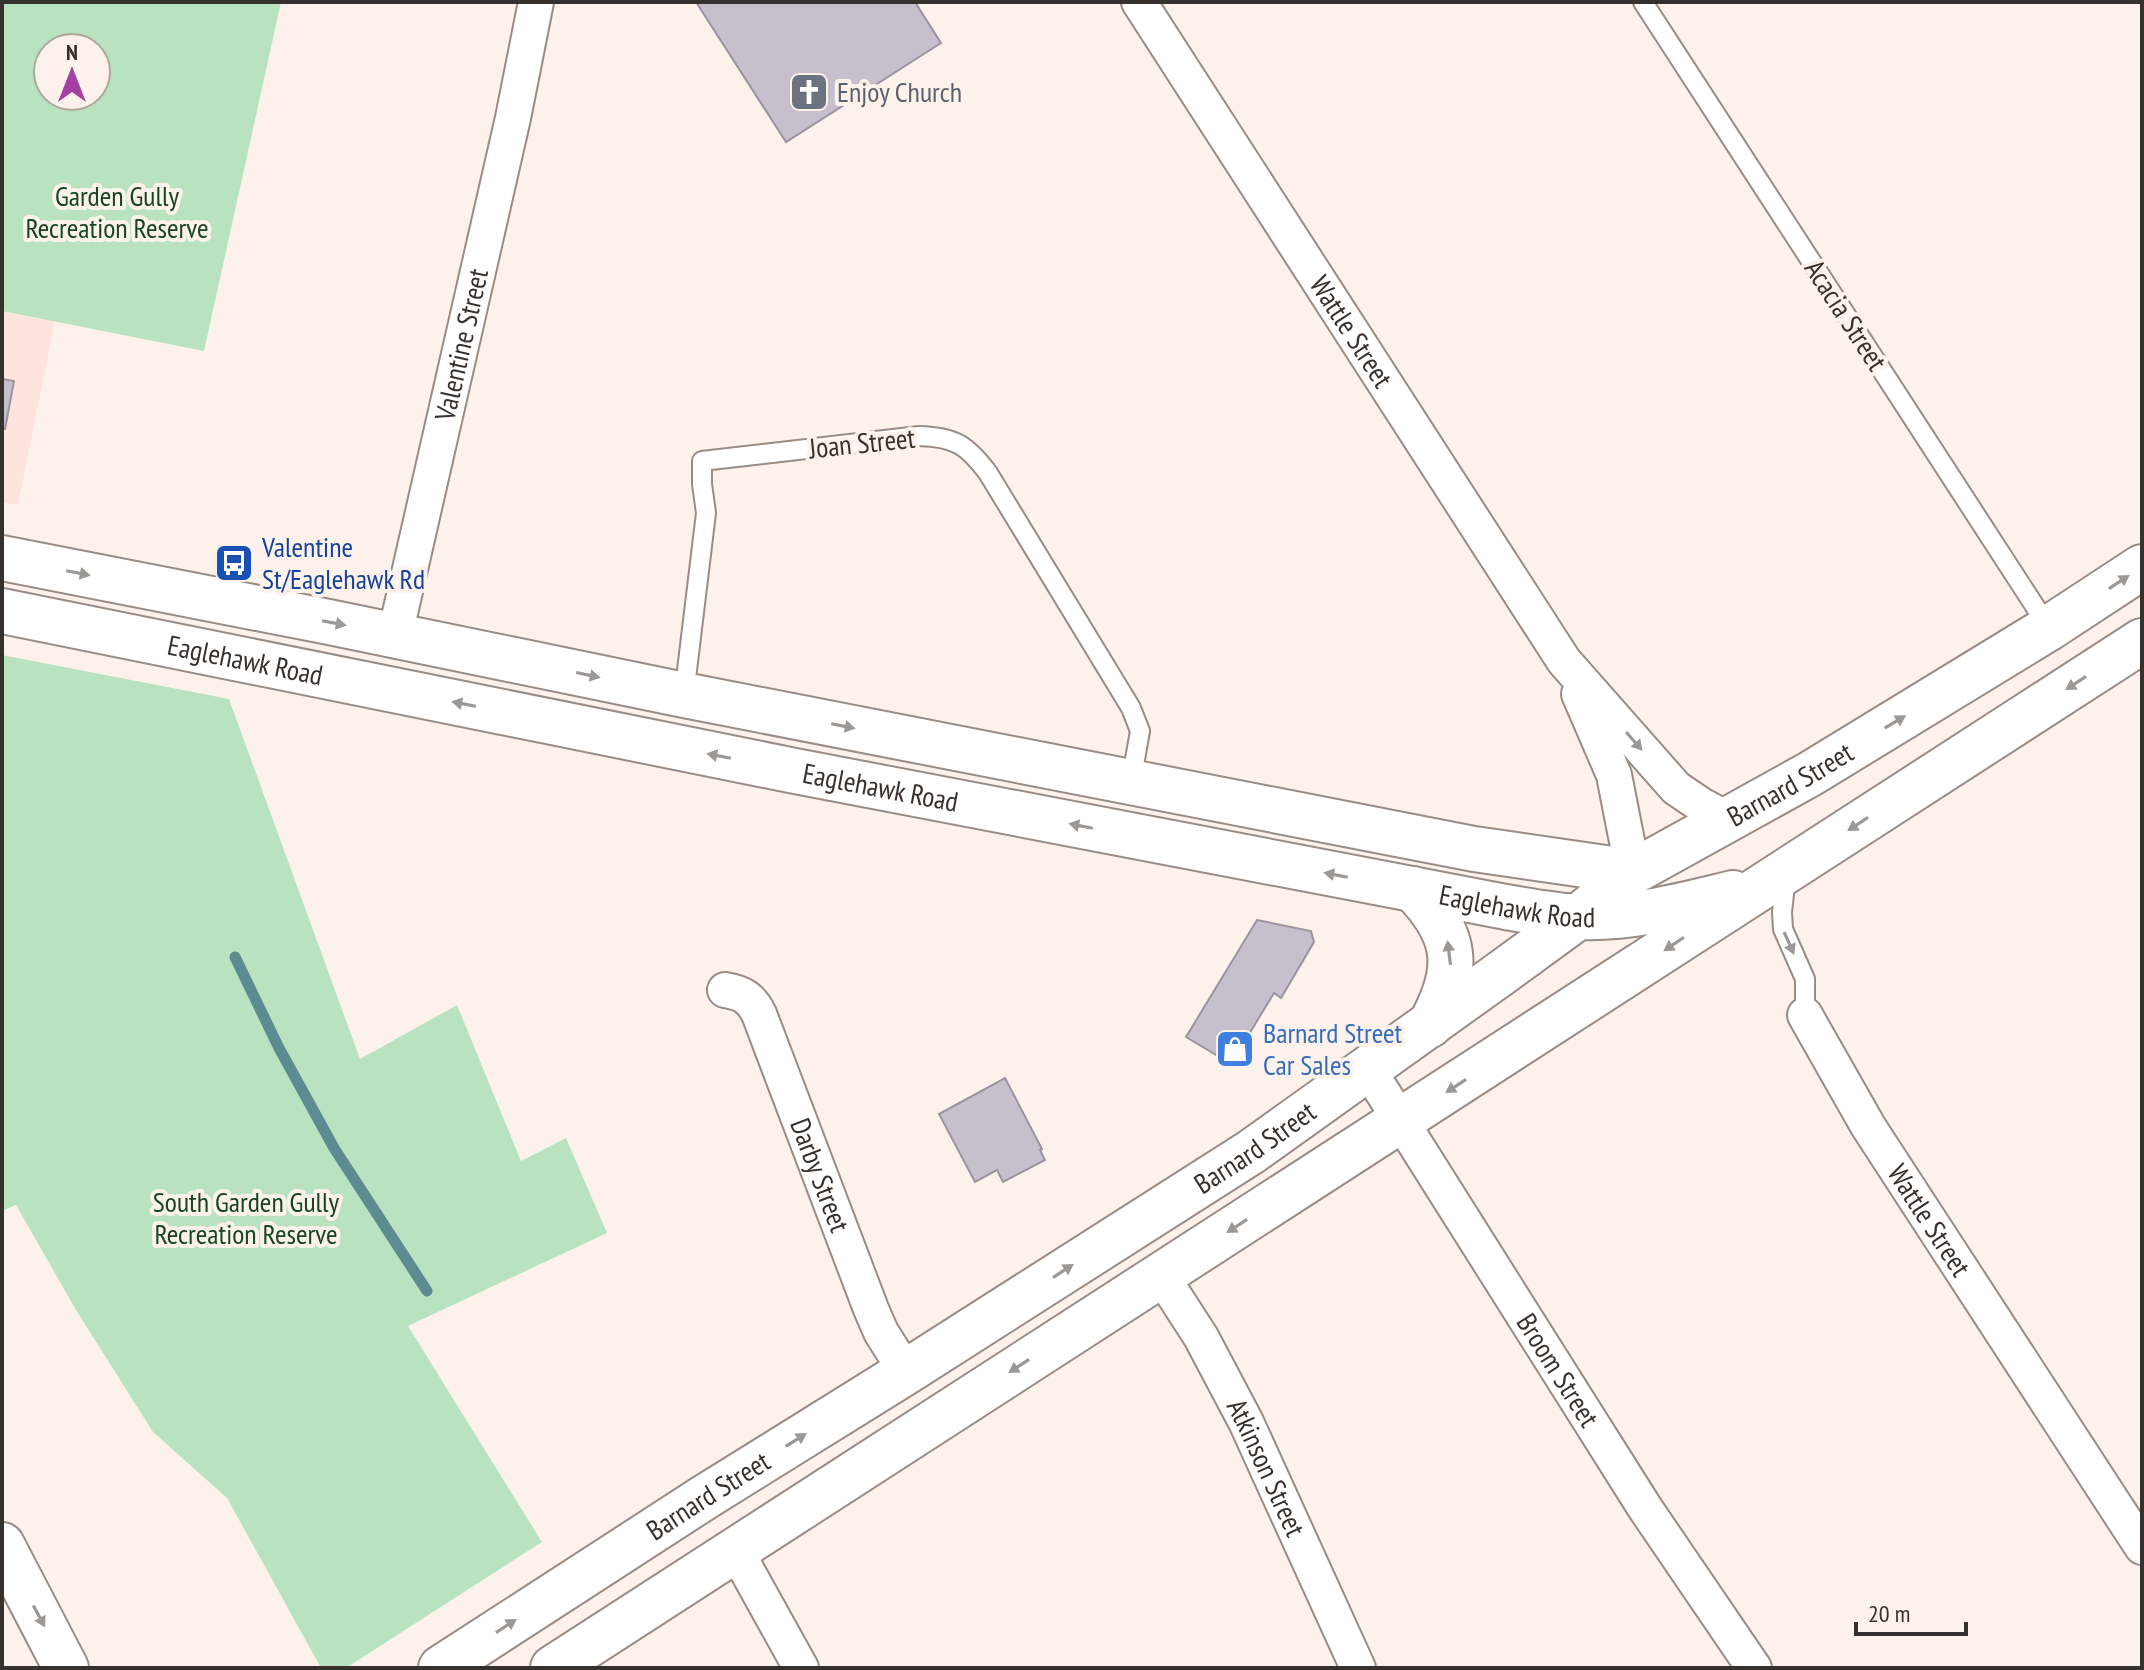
<svg xmlns="http://www.w3.org/2000/svg" width="2144" height="1670" font-family="'PT Sans Narrow',sans-serif">
<style>
.commercial{fill:#fee4de}
.green{fill:#b9e3c0;fill-rule:evenodd}
.lines{fill:none;stroke-linecap:round;stroke-linejoin:round}
.stream{stroke:#5c8b91;stroke-width:11}
.building{fill:#c7bfcb;stroke:#9b939f;stroke-width:2}
.lane-casing{stroke:#988c84;stroke-width:22}
.street-casing{stroke:#988c84;stroke-width:38}
.secondary-casing{stroke:#988c84;stroke-width:48}
.highway-casing{stroke:#988c84;stroke-width:48}
.lane{stroke:#fff;stroke-width:18}
.street{stroke:#fff;stroke-width:34}
.secondary{stroke:#fff;stroke-width:44}
.highway{stroke:#fff;stroke-width:44}
.oneway{fill:#9b9896}
.labels{text-anchor:middle;stroke-width:8;stroke-linejoin:round;paint-order:stroke}
.worship-label{font-size:28px;fill:#5b616d;stroke:#fdf2eb;text-anchor:start}
.park-label{font-size:28px;fill:#144622;stroke:#fdf2eb}
.street-label{font-size:28px;fill:#37312e;stroke:#fdf2eb}
.transit-label{font-size:28px;fill:#164399;stroke:#fdf2eb;text-anchor:start}
.shop-label{font-size:28px;fill:#366cbe;stroke:#fdf2eb;text-anchor:start}
</style>
<rect width="100%" height="100%" fill="#fdf2eb"/>
<polygon class="commercial" points="2,311 55,321 18,505 2,502"/>
<g class="green">
<path d="M2 2H281L204 351 2 311ZM48 48H96V96H48Z"/>
<polygon points="2,655 229,699 360,1059 457,1005 521,1161 566,1138 607,1233 408,1326 542,1542 346,1668 321,1668 227,1498 153,1432 76,1310 16,1205 2,1211"/>
</g>
<g class="lines">
<polyline class="stream" points="235,957 279,1048 334,1148 427,1291"/>
</g>
<g class="building">
<polygon points="696,2 915,2 941,43 786,142"/>
<polygon points="2,379 14,381 5,429 2,429"/>
<polygon points="1257,920 1311,931 1314,942 1281,998 1274,993 1231,1064 1186,1037"/>
<polygon points="1005,1078 1042,1149 1040,1150 1045,1160 1003,1182 997,1170 975,1182 939,1114"/>
</g>
<g class="lines">
<g class="lane-casing">
<g id="lane">
<polyline points="1643,2 2049,628"/>
<path d="M684 695 706 513 702 484V461L919 436C955 437 967 445 988 473L1131 708 1140 731 1131 782"/>
<polyline points="1786,877 1782,912 1783,929 1805,979 1805,1015"/>
</g>
</g>
<g class="street-casing">
<g id="street">
<path id="s1" d="M1139 2 1564 661 1676 788 1701 805 1729 820"/>
<path id="s2" d="M395 635 513 118 536 2"/>
<polyline points="1579,694 1614,775 1633,872"/>
<path id="s3" d="M725 990C743 993 751 998 759 1014L871 1309 881 1332 906 1372"/>
<path id="s4" d="M1805 1015 1868 1126 2142 1547"/>
<path id="s5" d="M1368 1069 1645 1508 1754 1668"/>
<path id="s6" d="M1161 1275 1201 1337 1246 1422 1358 1668"/>
<polyline points="735,1549 801,1668"/>
</g>
</g>
<g class="secondary-casing">
<g id="secondary">
<polyline points="2,558 329,622 684,695 1474,849 1633,872"/>
<path id="s7" d="M2 611 795 771 1506 907C1530 911 1555 916 1580 917 1632 919 1683 905 1733 893"/>
<path d="M1413 889C1458 935 1461 969 1430 1025"/>
<path id="s8" d="M441 1668 705 1497 906 1372 1251 1152 1500 974 1578 917 1633 872 1810 774 2049 628 2142 567"/>
<polyline points="553,1668 2142,641"/>
</g>
</g>
<g class="highway-casing">
<polyline id="highway" points="2,1545 66,1668"/>
</g>
<use href="#lane" class="lane"/>
<use href="#street" class="street"/>
<use href="#secondary" class="secondary"/>
<use href="#highway" class="highway"/>
</g>
<defs><path id="oneway-solid" d="M-6-.8H1V-3.2L6.5 0L1 3.2V.8H-6Z" transform="scale(2)"/></defs>
<g class="oneway">
<use href="#oneway-solid" transform="translate(78 573) rotate(11)"/>
<use href="#oneway-solid" transform="translate(2119 582) rotate(-33)"/>
<use href="#oneway-solid" transform="translate(334 623) rotate(11)"/>
<use href="#oneway-solid" transform="translate(588 675) rotate(12)"/>
<use href="#oneway-solid" transform="translate(2076 683) rotate(147)"/>
<use href="#oneway-solid" transform="translate(464 704) rotate(-169)"/>
<use href="#oneway-solid" transform="translate(1895 722) rotate(-31)"/>
<use href="#oneway-solid" transform="translate(843 726) rotate(11)"/>
<use href="#oneway-solid" transform="translate(1634 741) rotate(49)"/>
<use href="#oneway-solid" transform="translate(719 756) rotate(-169)"/>
<use href="#oneway-solid" transform="translate(1858 824) rotate(147)"/>
<use href="#oneway-solid" transform="translate(1081 826) rotate(-169)"/>
<use href="#oneway-solid" transform="translate(1336 875) rotate(-169)"/>
<use href="#oneway-solid" transform="translate(1789 943) rotate(66)"/>
<use href="#oneway-solid" transform="translate(1674 944) rotate(146)"/>
<use href="#oneway-solid" transform="translate(1449 953) rotate(-97)"/>
<use href="#oneway-solid" transform="translate(1456 1086) rotate(147)"/>
<use href="#oneway-solid" transform="translate(1237 1226) rotate(147)"/>
<use href="#oneway-solid" transform="translate(1063 1271) rotate(-33)"/>
<use href="#oneway-solid" transform="translate(1019 1366) rotate(147)"/>
<use href="#oneway-solid" transform="translate(796 1440) rotate(-32)"/>
<use href="#oneway-solid" transform="translate(39 1616) rotate(62)"/>
<use href="#oneway-solid" transform="translate(506 1626) rotate(-33)"/>
</g>
<defs>
<g id="church-square" transform="scale(2)"><rect x="-9" y="-9" width="18" height="18" rx="4" fill="#6b7280" stroke="#fdf2eb"/><path d="M-1.2-6h2.4v3.5h3.3v2.4h-3.3V6h-2.4V-.1h-3.3v-2.4h3.3Z" fill="#fff"/></g>
<g id="bus-square" transform="scale(2)"><rect x="-9" y="-9" width="18" height="18" rx="4" fill="#1a4fb4" stroke="#fdf2eb"/><path d="M-5-6H5V4H4V6H2V4H-2V6H-4V4H-5ZM-3.5-4V0h7V-4ZM-3.5 1.2v1.5H-2V1.2ZM2 1.2v1.5H3.5V1.2Z" fill="#fff"/></g>
<g id="shop-square" transform="scale(2)"><rect x="-9" y="-9" width="18" height="18" rx="4" fill="#3f7fe0" stroke="#fdf2eb"/><path d="M-5-2.5h2.3a2.7 3.5 0 0 1 5.4 0H5L5.5 6h-11ZM-1.5-2.5h3a1.5 2.3 0 0 0-3 0Z" fill="#fff"/></g>
</defs>
<g fill-rule="evenodd">
<use href="#church-square" x="809" y="92"/>
<use href="#bus-square" x="234" y="563"/>
<use href="#shop-square" x="1235" y="1049"/>
</g>
<g class="labels">
<g class="worship-label">
<text x="837" y="102">Enjoy Church</text>
</g>
<g class="park-label">
<text x="117" y="206">Garden Gully<tspan x="117" dy="32">Recreation Reserve</tspan></text>
<text x="246" y="1212">South Garden Gully<tspan x="246" dy="32">Recreation Reserve</tspan></text>
</g>
<g class="street-label">
<text transform="translate(1846 315) rotate(57)" y="10">Acacia Street</text>
<text dy="10" stroke="none"><textPath href="#s1" startOffset="392">Wattle Street</textPath></text>
<text dy="10" stroke="none"><textPath href="#s2" startOffset="298">Valentine Street</textPath></text>
<text transform="translate(862 443) rotate(-6)" y="10">Joan Street</text>
<text dy="10" stroke="none"><textPath href="#s7" startOffset="248">Eaglehawk Road</textPath></text>
<text dy="10" stroke="none"><textPath href="#s8" startOffset="1614">Barnard Street</textPath></text>
<text dy="10" stroke="none"><textPath href="#s7" startOffset="896">Eaglehawk Road</textPath></text>
<text dy="10" stroke="none"><textPath href="#s7" startOffset="1544">Eaglehawk Road</textPath></text>
<text dy="10" stroke="none"><textPath href="#s8" startOffset="966">Barnard Street</textPath></text>
<text dy="10" stroke="none"><textPath href="#s3" startOffset="216">Darby Street</textPath></text>
<text dy="10" stroke="none"><textPath href="#s4" startOffset="240">Wattle Street</textPath></text>
<text dy="10" stroke="none"><textPath href="#s5" startOffset="356">Broom Street</textPath></text>
<text dy="10" stroke="none"><textPath href="#s6" startOffset="220">Atkinson Street</textPath></text>
<text dy="10" stroke="none"><textPath href="#s8" startOffset="318">Barnard Street</textPath></text>
</g>
<g class="transit-label">
<text x="262" y="557">Valentine<tspan x="262" dy="32">St/Eaglehawk Rd</tspan></text>
</g>
<g class="shop-label">
<text x="1263" y="1043">Barnard Street<tspan x="1263" dy="32">Car Sales</tspan></text>
</g>
</g>
<rect width="2144" height="1670" fill="none" stroke="#37312e" stroke-width="8"/>
<g transform="translate(72 72)"><circle r="38" fill="#fdf2eb" stroke="#aea59f" stroke-width="2"/>
<path d="M0-6L14 30L0 20L-14 30Z" fill="#a540a4"/>
<text y="-12" font-size="22" font-weight="bold" text-anchor="middle" fill="#37312e">N</text>
</g>
<path d="M1856 1622v12h110v-12" fill="none" stroke="#37312e" stroke-width="4"/>
<text x="1868" y="1622" font-size="24" fill="#37312e" stroke="#fdf2eb" stroke-width="6" paint-order="stroke">20 m</text>
</svg>
